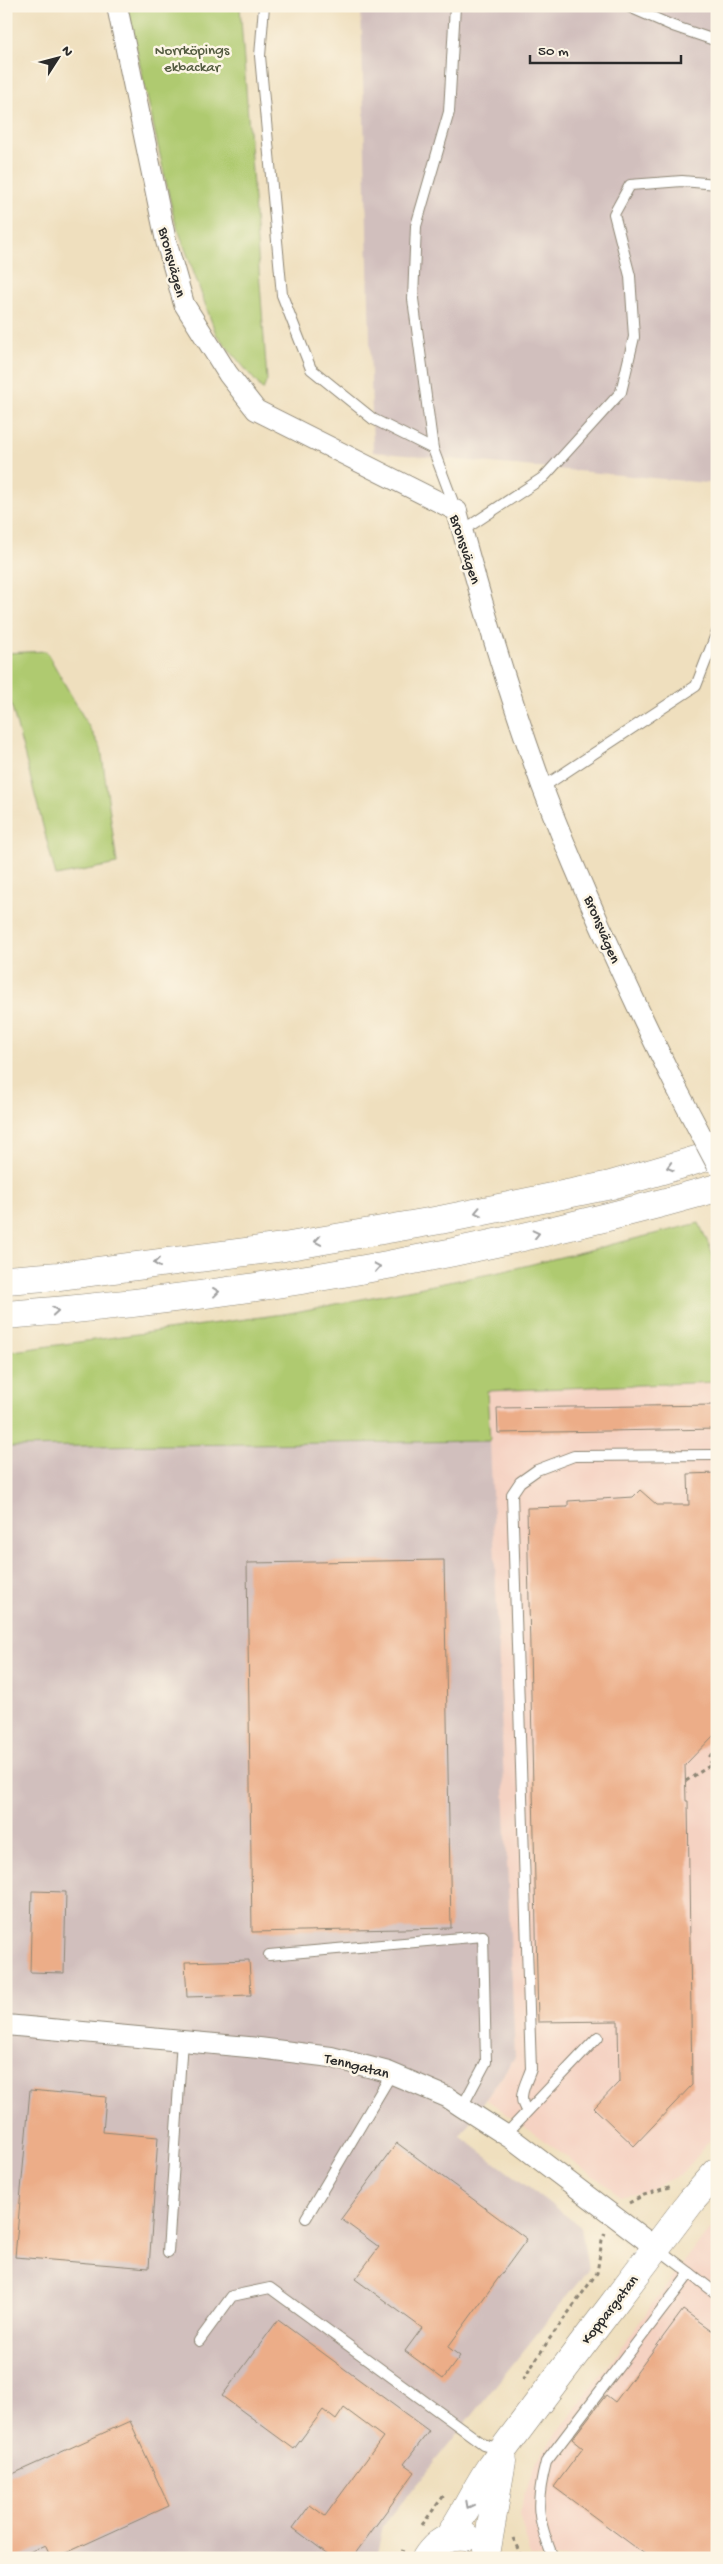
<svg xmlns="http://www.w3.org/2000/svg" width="723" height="2564" font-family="'Gochi Hand',sans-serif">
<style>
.built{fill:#f5d2c2}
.industrial{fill:#d1bfbd}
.green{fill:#afca70;stroke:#6d7a4e}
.building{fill:#ecad88}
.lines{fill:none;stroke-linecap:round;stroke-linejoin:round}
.lane-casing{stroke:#8d8574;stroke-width:12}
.street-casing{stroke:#8d8574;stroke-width:22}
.secondary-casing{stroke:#8d8574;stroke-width:29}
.highway-casing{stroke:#8d8574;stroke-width:29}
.path{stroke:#8d8574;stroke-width:3;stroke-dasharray:4 4;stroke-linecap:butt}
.lane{stroke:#fff;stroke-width:10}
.street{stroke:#fff;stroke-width:20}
.secondary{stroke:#fff;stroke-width:28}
.highway{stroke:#fff;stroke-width:28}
.street-bridge-casing{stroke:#8d8574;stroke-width:22;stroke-linecap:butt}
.street-bridge{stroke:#fff;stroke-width:20}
.oneway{stroke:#a0a0a0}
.labels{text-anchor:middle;stroke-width:5;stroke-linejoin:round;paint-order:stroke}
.park-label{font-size:15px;fill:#535b40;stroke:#fcf5e5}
.street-label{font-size:15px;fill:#2b2b2b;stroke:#fcf5e5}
</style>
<rect width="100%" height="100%" fill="#fcf5e5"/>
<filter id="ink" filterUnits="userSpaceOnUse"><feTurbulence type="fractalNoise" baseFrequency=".02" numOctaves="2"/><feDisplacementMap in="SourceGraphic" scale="10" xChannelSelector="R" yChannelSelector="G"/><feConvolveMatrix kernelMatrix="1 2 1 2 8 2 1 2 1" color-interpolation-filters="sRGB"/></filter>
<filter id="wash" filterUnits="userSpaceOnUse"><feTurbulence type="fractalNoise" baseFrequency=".0096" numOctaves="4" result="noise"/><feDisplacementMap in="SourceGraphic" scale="20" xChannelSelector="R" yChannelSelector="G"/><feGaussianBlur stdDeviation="1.12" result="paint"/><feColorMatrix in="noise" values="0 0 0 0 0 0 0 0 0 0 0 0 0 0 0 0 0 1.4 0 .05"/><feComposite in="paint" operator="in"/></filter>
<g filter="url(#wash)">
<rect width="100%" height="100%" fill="#efdfbe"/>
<g class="built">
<polygon points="717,1382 717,2132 680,2175 643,2192 620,2195 486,2099 515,2057 487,1391"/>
<polygon points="717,2223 717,2558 531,2558 519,2513 535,2463 700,2241"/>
</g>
<g class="industrial">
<polygon points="361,6 717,6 717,484 373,452"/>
<polygon points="490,1441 515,2057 460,2136 581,2227 588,2270 383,2526 376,2558 6,2558 6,1447"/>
</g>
<g class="green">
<polygon points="127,6 240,6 267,380 263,390 216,334 174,218"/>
<polygon points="46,651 101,748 117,864 56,876 6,684 6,653"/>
<polygon points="699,1223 717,1263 717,1382 487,1391 490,1441 6,1447 6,1352 290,1313 500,1272"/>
</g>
<g id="blocks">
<g class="building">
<polygon points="717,1405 717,1429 498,1433 497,1408"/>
<polygon points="717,1473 717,1732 685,1765 686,1801 688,1801 692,2085 634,2146 594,2108 619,2082 618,2021 538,2022 527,1508 568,1507 568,1501 633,1497 640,1490 657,1505 689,1505 688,1474"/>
<polygon points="444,1560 451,1928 252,1932 247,1563"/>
<polygon points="32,1891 66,1892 64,1973 30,1972"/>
<polygon points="249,1960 251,1995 187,1997 185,1962"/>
<polygon points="30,2090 106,2097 103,2132 158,2137 149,2268 15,2257"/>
<polygon points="397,2143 527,2239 448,2347 460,2356 443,2379 405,2351 422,2328 355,2279 379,2247 341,2219"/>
<polygon points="683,2310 717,2334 717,2558 650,2558 554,2487 583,2448 572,2439 606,2395 615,2402"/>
<polygon points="278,2320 429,2431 404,2464 415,2472 352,2558 333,2558 293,2528 310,2505 325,2516 383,2437 344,2408 336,2420 323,2410 294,2449 222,2396"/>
<polygon points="130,2421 169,2506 55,2558 51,2558 45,2545 16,2558 11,2558 6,2547 6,2477"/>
</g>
</g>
</g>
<g filter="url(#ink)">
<use href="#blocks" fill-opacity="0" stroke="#8d8574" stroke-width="1"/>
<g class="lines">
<g class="lane-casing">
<g id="lane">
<polyline points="264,6 260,56 282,295 311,369 373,419 433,449"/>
<polyline points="455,6 449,112 416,226 413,299 433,449 456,510"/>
<polyline points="627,6 673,26 717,41"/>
<polyline points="462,531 544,477 621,392 634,337 630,276 614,214 630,185 682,181 717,184"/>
<polyline points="543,787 696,686 717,632"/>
<polyline points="269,1955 483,1936 486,2062 462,2107"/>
<path d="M527 2111C516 2098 526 2084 531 2069L512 1494 520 1482 537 1470 574 1456 717 1455"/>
<polyline points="505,2135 598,2037"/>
<polyline points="306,2218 392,2073"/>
<polyline points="168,2252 182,2040"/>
<polyline points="690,2273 717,2294"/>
<polyline points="199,2341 232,2296 270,2288 483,2444 500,2449"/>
<path d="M553 2558C537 2517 535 2505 546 2462L690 2273 657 2248"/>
</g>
</g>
<g class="street-casing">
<g id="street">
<path d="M117 6 166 241 184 304 228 374 256 410 457 511C482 604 509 696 542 786 581 889 628 989 676 1087"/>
<polyline points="6,2025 259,2048 331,2057 388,2072 447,2097 462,2107 515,2141 656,2248"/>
</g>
</g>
<g class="secondary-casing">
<g id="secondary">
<path d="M448 2538C464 2515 475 2489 491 2466 557 2377 625 2289 692 2200L717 2172"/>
<polyline points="487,2549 502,2461"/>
<path d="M426 2558C436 2542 448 2535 466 2537"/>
</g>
</g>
<g class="highway-casing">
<g id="highway">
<polyline points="6,1280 59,1276 284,1247 440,1220 611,1185 717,1154"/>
<path d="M6 1315C247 1297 485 1253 717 1188"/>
</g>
</g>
<g class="path">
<polyline points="711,1765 710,1756 717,1749"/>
<polyline points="686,1781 711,1765 717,1765"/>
<polyline points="629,2203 644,2195 672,2186"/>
<polyline points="523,2380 548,2341 597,2273 602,2240 605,2233"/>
<polyline points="422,2525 445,2494"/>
<polyline points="513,2538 522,2558"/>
<polyline points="398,2558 403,2550"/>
</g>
<use href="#lane" class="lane"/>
<use href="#street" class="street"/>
<use href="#secondary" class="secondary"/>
<use href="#highway" class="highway"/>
<g class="street-bridge-casing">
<polyline id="street-bridge" points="676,1087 717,1165"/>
</g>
<use href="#street-bridge" class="street-bridge"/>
</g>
<defs><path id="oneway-chevron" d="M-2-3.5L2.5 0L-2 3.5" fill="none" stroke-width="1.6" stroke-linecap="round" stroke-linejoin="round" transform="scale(1.25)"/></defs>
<g class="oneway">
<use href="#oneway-chevron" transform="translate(670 1167) rotate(164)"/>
<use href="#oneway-chevron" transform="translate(478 1212) rotate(168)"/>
<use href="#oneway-chevron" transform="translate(536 1234) rotate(-13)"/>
<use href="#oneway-chevron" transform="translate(318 1241) rotate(170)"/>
<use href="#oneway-chevron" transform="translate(157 1263) rotate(173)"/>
<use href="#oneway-chevron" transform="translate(377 1267) rotate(-10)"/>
<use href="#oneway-chevron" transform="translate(216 1292) rotate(-7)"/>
<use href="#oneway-chevron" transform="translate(55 1311) rotate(-5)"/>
<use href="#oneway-chevron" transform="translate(469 2505) rotate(118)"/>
</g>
</g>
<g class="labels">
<g class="park-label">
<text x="192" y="54">Norrköpings<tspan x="192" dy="17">ekbackar</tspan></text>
</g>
<g class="street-label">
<text transform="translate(173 262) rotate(75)" y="5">Bronsvägen</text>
<text transform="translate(466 549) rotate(72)" y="5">Bronsvägen</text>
<text transform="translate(603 929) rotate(67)" y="5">Bronsvägen</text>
<text transform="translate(357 2065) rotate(14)" y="5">Tenngatan</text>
<text transform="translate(609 2309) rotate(-52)" y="5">Koppargatan</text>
</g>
</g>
<rect width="723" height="2564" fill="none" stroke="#fcf5e5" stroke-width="25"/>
<g transform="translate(58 58) rotate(54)" stroke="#fcf5e5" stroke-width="4" paint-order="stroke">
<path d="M0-4L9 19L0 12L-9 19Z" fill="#2b2b2b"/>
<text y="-8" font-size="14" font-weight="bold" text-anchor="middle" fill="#2b2b2b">N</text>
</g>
<path d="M530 55v8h151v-8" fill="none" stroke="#2b2b2b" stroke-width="2.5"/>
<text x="538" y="55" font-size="15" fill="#2b2b2b" stroke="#fcf5e5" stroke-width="4" paint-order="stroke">50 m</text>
</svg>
